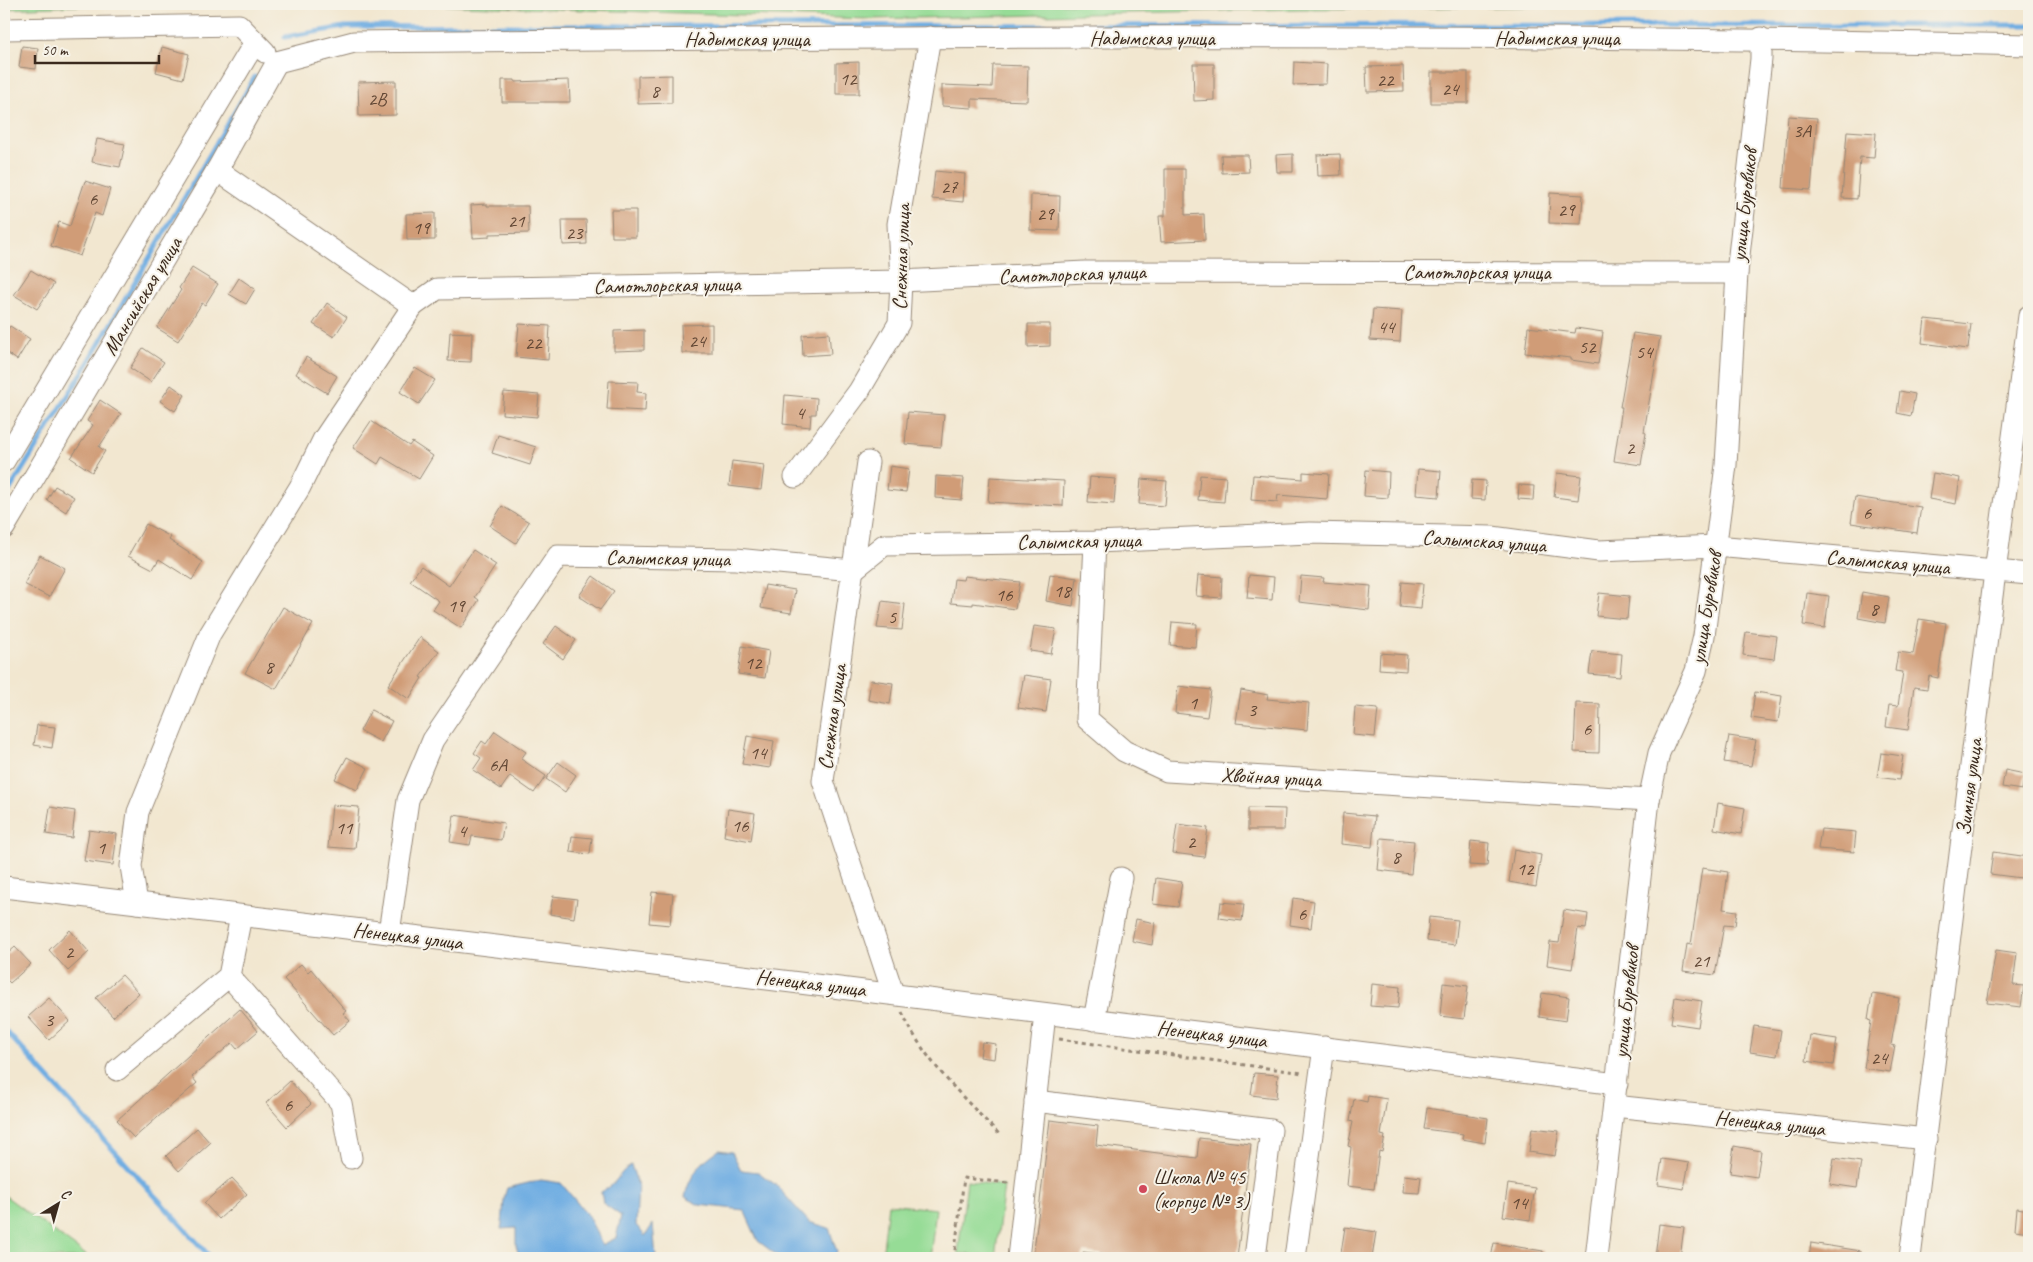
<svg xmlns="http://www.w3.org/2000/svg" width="2033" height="1262" font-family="Caveat,sans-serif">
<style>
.green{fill:#96dc96;stroke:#68835a}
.water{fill:#70ade2;stroke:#566c80}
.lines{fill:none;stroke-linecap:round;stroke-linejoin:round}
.stream{stroke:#70ade2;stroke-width:5}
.building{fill:#d09c77}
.minor-casing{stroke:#968877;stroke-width:23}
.path{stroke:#968877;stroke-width:3;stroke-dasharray:4 4;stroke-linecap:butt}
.minor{stroke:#fff;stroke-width:21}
.poi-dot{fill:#d1495b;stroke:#f7f3e8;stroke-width:2}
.labels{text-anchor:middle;stroke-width:4;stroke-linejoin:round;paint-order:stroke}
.number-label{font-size:19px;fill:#604634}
.street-label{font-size:21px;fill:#3b2a1e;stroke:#f7f3e8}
.poi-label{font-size:21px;fill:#3b2a1e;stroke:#f7f3e8;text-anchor:start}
</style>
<rect width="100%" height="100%" fill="#f7f3e8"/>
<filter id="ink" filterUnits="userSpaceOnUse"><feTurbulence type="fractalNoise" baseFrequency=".02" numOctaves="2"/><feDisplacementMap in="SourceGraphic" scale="10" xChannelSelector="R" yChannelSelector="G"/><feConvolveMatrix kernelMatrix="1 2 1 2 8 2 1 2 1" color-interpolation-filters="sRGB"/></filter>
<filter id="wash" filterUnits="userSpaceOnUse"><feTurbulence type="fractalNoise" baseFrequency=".0096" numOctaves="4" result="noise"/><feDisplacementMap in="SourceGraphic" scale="20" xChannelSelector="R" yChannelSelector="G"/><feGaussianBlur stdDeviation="1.12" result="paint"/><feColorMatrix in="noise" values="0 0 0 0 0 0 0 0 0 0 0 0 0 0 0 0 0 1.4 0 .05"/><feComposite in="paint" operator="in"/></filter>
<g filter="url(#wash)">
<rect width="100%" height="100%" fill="#f2e7d0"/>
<g class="green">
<polygon points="4,4 127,4 4,9"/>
<polygon points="398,4 1800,4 1300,9 870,19"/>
<polygon points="967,1181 1004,1186 995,1258 958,1253"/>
<polygon points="4,1195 90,1258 4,1258"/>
<polygon points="888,1204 936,1209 930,1258 882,1258"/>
</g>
<g class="water">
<path d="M719 1150 732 1152 741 1170 758 1172 776 1185 809 1222 829 1228 837 1252 834 1258H778V1256L758 1241 744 1210 699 1205 685 1197C689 1176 701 1161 719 1150Z"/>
<path d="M631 1165 638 1185 636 1225 645 1236 653 1224 656 1258H520L516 1246V1228L501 1229C504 1215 502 1201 507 1188L541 1180 561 1183 589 1217 602 1245 616 1238 621 1216 603 1203 601 1192C619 1183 617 1174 631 1165Z"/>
</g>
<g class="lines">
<g class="stream">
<polyline points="285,37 345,27 534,26 2029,25"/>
<polyline points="4,499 84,370 255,77"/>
<polyline points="4,1029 211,1258"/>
</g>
</g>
<g id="blocks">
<g class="building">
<polygon points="22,46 38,48 36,69 19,67"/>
<polygon points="162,47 189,54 183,79 156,72"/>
<polygon points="859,62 859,94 836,94 836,63"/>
<polygon points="1294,62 1327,64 1326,84 1293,85"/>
<polygon points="1193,64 1214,64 1214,100 1194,101"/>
<polygon points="993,65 1028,66 1027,101 972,99 972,108 942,106 942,85 992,87"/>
<polygon points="1403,66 1404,91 1367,92 1366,67"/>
<rect x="1431" y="72" width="37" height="31"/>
<polygon points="672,75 672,103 638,104 638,76"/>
<polygon points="502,80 515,80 515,82 569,80 570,102 502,102"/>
<polygon points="396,81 396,115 359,116 358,82"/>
<polygon points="1788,116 1817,118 1811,190 1783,188"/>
<polygon points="1847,131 1876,133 1874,158 1860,157 1857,199 1842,198"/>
<polygon points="97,139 125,144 120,167 92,162"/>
<polygon points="1293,154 1293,172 1277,172 1276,155"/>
<polygon points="1340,154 1341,175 1318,176 1317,155"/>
<polygon points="1221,155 1248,155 1249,172 1222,173"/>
<polygon points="1165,169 1185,169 1185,215 1204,214 1205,240 1161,242 1159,216 1165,216"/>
<polygon points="935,171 965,174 963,202 932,199"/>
<polygon points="85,181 110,189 102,216 95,213 80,256 51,246 59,222 70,226"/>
<polygon points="1550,193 1583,195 1581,224 1549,223"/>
<polygon points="1031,195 1060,196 1059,231 1030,230"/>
<polygon points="487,204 487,206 528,206 529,233 489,234 489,237 473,238 471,205"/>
<polygon points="611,210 636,210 636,237 612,237"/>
<polygon points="435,213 435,240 407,240 406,214"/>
<polygon points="562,220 586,220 587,244 563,245"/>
<polygon points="192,268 218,284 205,305 202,303 178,341 157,328 181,290 179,288"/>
<polygon points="31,270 54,284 37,309 14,295"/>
<polygon points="239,278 255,289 246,304 229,294"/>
<polygon points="327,303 347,317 334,337 313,324"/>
<polygon points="1373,309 1402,311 1400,342 1370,340"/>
<polygon points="1925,319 1971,324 1968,349 1922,343"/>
<polygon points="519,324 550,326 548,360 516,357"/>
<polygon points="712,324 712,353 682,353 681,325"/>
<polygon points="1028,324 1050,324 1050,346 1028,347"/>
<polygon points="10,326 30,339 17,360 4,351 4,336"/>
<polygon points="1528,327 1575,333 1576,328 1603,332 1598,364 1571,360 1571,358 1525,353"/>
<polygon points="644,330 644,350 614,351 614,331"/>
<polygon points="450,332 472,333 471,362 448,361"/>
<polygon points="829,333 831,354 803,356 802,335"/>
<polygon points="1633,333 1660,337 1644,432 1646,433 1641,465 1614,461 1622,407 1620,407"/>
<polygon points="143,348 164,362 151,382 130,368"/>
<polygon points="306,357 337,376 327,393 296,374"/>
<polygon points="415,368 435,380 419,404 400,392"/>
<polygon points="609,381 638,382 637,392 646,393 645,411 607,409"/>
<polygon points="171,385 185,395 175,411 160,401"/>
<polygon points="1900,391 1915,394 1911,416 1897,413"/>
<polygon points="504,392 539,395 537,417 502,414"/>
<polygon points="785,395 817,398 816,414 811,414 810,427 783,424"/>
<polygon points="100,400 121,414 99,447 105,451 92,472 71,458 93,425 87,421"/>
<polygon points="908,412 944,415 941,447 905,444"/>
<polygon points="371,421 409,446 412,442 433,456 419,479 382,457 378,464 353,448"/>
<polygon points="498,435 536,447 530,465 492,453"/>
<polygon points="732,461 764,465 761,490 729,486"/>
<polygon points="890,466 909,469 906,492 887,490"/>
<polygon points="1418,469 1441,471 1439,497 1416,495"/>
<polygon points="1366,470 1389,472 1388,498 1364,496"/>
<polygon points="1303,472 1329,474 1327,499 1278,495 1277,502 1251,500 1253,475 1303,479"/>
<polygon points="1557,473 1581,476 1578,500 1554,497"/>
<polygon points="1933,473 1960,478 1956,504 1929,499"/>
<polygon points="1200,475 1226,477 1224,502 1198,500"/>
<polygon points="936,476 964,478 962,500 935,498"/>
<polygon points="990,477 1064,481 1063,506 988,502"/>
<polygon points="1090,477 1116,479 1114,504 1088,502"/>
<polygon points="1141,479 1167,481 1165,506 1139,504"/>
<polygon points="1472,480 1486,481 1485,500 1471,499"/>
<polygon points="1519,485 1534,486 1533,500 1518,499"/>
<polygon points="55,486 74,497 66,512 47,500"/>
<polygon points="1855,497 1921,507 1917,533 1851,523"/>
<polygon points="502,506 529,522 516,543 490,526"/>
<polygon points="146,524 171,537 169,540 203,562 192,580 159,559 153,569 128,556"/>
<polygon points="473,550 496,565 475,597 479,600 461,628 433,610 439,601 410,581 421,566 449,586"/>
<polygon points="40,555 65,568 49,597 24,584"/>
<polygon points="1050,574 1077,578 1073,606 1046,601"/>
<polygon points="1198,575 1222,577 1221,598 1196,596"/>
<polygon points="1249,575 1274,577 1272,600 1247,598"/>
<polygon points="593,576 614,591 600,610 579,596"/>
<polygon points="964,576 1020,582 1015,609 973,603 973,605 951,603 954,579 963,580"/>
<polygon points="1301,576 1324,578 1323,582 1371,586 1369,610 1299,602"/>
<polygon points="1402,582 1423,584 1421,609 1400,607"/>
<polygon points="765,585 795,590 791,613 761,608"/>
<polygon points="1862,592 1889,597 1885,623 1858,618"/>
<polygon points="1599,593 1629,596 1627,619 1596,616"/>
<polygon points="1807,593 1829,596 1825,628 1803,625"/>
<polygon points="882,601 905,604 902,630 877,628"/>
<polygon points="283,607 313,624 276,689 245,673"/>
<polygon points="1919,619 1946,623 1938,678 1929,676 1927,689 1914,687 1908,730 1886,727 1889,705 1898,706 1903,672 1895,671 1898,652 1913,654"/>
<polygon points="1172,622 1197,624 1195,647 1170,645"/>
<polygon points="556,626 576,640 563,659 543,644"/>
<polygon points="1034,626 1056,629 1051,654 1030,651"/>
<polygon points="1746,632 1777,636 1774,659 1743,655"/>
<polygon points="420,637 439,651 420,677 422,678 409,699 388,685"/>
<polygon points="742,646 769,651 765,678 738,674"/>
<polygon points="1592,651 1622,654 1620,677 1589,674"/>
<polygon points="1380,653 1407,655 1406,671 1379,669"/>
<polygon points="1024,675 1051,679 1046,712 1018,708"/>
<polygon points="871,680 893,683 890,704 868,700"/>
<polygon points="1178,686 1211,690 1207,717 1175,713"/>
<polygon points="1241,690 1268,695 1267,699 1309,703 1307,730 1236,723"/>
<polygon points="1755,692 1782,696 1778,722 1751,718"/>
<polygon points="1576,703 1600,704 1599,753 1574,752"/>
<polygon points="1355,707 1378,709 1375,737 1353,735"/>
<polygon points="371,710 392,721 381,742 360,731"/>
<polygon points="37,725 55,727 52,748 34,745"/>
<polygon points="495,731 526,752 521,759 546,776 534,793 510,776 501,789 473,770 481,758 474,753 482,741 486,744"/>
<polygon points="747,736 774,741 770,768 742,764"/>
<polygon points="1729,736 1756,740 1751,766 1724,762"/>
<polygon points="1881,753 1903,756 1899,780 1877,777"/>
<polygon points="347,757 368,768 357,790 335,779"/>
<polygon points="558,762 576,775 565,792 546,779"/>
<polygon points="2005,770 2025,774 2022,790 2002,787"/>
<polygon points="1718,803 1745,808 1741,834 1714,829"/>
<polygon points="332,805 359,807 355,849 328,847"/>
<polygon points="50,807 75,811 72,838 46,834"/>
<polygon points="1248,808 1285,809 1284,830 1248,830"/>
<polygon points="728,809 755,813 751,841 724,836"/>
<polygon points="1343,813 1375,816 1372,847 1341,844"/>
<polygon points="454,815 504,823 501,840 472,836 470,845 450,842"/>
<polygon points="1177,824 1208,828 1204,857 1173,853"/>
<polygon points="1821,829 1856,832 1854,852 1818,849"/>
<polygon points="89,830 117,834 113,865 84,861"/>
<polygon points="572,836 592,838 590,854 570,852"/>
<polygon points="1381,838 1414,841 1411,874 1378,870"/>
<polygon points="1471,841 1489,843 1487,866 1469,865"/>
<polygon points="1514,850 1541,855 1536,887 1509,882"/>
<polygon points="1993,852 2029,857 2029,879 1990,874"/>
<polygon points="1702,868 1728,872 1723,909 1737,911 1735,926 1724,925 1715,975 1683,971 1687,944 1691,945"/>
<polygon points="1156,878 1182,882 1178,907 1153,904"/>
<polygon points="652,892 673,894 670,925 649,923"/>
<polygon points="553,896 577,899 574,918 550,914"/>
<polygon points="1293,898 1314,901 1311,928 1290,925"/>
<polygon points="1221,902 1244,904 1242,921 1219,918"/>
<polygon points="1564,910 1588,914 1586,929 1578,928 1572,969 1547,965 1550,942 1559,943"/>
<polygon points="1429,917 1458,920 1455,945 1427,941"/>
<polygon points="1136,919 1155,923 1152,945 1132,941"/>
<polygon points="70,930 89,952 68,971 49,950"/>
<polygon points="15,947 31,964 10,983 4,977 4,957"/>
<polygon points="1996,950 2017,953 2013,985 2024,986 2021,1007 1987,1003"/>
<polygon points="301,964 308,972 311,969 346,1011 343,1013 350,1021 333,1035 284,979"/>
<polygon points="122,975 139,993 113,1017 96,998"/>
<polygon points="1443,983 1468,986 1464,1019 1440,1016"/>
<polygon points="1372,984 1400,987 1398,1008 1370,1006"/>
<polygon points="1542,993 1569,997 1566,1021 1539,1017"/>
<polygon points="1872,994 1899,998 1891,1045 1895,1046 1890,1072 1864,1068 1871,1021 1868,1020"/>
<polygon points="1675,997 1702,1001 1698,1027 1671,1023"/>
<polygon points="49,998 70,1021 49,1040 28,1017"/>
<polygon points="240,1009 258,1031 237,1049 232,1043 192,1077 197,1083 134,1138 117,1120"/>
<polygon points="1754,1026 1781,1030 1777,1056 1750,1052"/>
<polygon points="1810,1035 1837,1039 1833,1065 1806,1061"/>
<polygon points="982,1042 996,1044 994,1059 980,1057"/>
<polygon points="1254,1073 1278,1075 1276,1098 1251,1095"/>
<polygon points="290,1081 311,1104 287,1127 266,1103"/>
<polygon points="1368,1096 1387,1099 1381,1135 1385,1136 1382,1152 1379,1151 1374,1189 1347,1186 1351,1147 1348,1146 1353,1122 1350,1121 1354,1099 1367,1102"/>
<polygon points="1427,1108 1488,1118 1485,1143 1462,1139 1463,1134 1424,1129"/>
<polygon points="1050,1120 1098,1126 1096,1145 1197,1158 1199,1138 1251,1144 1237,1258 1135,1258 1083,1252 1082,1258 1033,1258"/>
<polygon points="197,1128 210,1143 179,1171 166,1156"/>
<polygon points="1532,1128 1559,1131 1555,1156 1529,1152"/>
<polygon points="1734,1146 1761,1151 1757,1177 1730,1173"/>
<polygon points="1834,1158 1861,1162 1857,1188 1830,1184"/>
<polygon points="1662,1159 1689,1163 1684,1189 1658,1185"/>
<polygon points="1404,1175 1421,1177 1419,1193 1403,1192"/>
<polygon points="232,1178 247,1194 219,1219 204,1203"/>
<polygon points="1508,1184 1535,1188 1530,1220 1503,1216"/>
<polygon points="2017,1208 2029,1210 2029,1232 2015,1230"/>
<polygon points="1659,1224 1684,1227 1680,1258 1655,1258"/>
<polygon points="1345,1227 1376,1232 1372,1258 1341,1253"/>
<polygon points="1494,1243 1543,1251 1542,1258 1491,1258"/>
<polygon points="1811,1243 1861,1251 1860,1258 1809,1258"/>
</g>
</g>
</g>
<g filter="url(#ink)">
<use href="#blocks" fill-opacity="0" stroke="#968877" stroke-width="1"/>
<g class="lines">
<g class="minor-casing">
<g id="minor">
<polyline points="4,29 239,25 265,52"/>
<path d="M277 62 354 42C912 37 1471 32 2029 45"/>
<polyline points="413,306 437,289 901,281 1085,272 1737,273"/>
<polyline points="4,461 254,44"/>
<polyline points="868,462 823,781 893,993"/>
<polyline points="795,477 859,391 899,323 901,281 898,224 930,37"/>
<polyline points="4,528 217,170 277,62"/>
<polyline points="1095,542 1087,719 1124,751 1167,771 1649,800"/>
<path d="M4 887C542 951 1079 1016 1617 1084"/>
<polyline points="137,903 131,866 138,812 210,634 300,487 323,440 413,306 217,170"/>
<polyline points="389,933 408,800 433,740 558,556 736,559 853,570 884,545 1095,542 1310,533 1492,537 1599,551 1716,546 2029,574"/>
<polyline points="229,976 341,1103 351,1158"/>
<polyline points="1094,1020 1121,878"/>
<polyline points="117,1070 229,976 241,916"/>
<polyline points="1035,1101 1271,1130 1255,1258"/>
<polyline points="1614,1106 1926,1139"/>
<polyline points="1018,1258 1045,1014"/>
<polyline points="1295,1258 1324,1047"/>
<polyline points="1596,1258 1649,800 1659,753 1696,671 1704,636 1726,465 1737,273 1761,59 1761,38"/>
<polyline points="1910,1258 1995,572 2029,316"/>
</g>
</g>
<g class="path">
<path d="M902 1012C924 1061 964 1098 1001 1136"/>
<polyline points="1059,1039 1303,1073"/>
<polyline points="954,1258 964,1178 1007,1183 1007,1186"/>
</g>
<use href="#minor" class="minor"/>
</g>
</g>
<circle class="poi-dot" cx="1143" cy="1189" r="5"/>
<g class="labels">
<g class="number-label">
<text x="848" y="85">12</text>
<text x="1385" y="86">22</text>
<text x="1450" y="95">24</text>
<text x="655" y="97">8</text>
<text x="377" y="105">2В</text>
<text x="1802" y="137">3А</text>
<text x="949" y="193">27</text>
<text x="93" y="205">6</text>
<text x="1566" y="216">29</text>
<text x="1045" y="220">29</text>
<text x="516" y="227">21</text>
<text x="421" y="234">19</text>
<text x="574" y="239">23</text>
<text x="1386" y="333">44</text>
<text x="697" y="347">24</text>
<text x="533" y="349">22</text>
<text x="1587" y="353">52</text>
<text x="1644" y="358">54</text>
<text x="800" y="419">4</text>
<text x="1630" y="454">2</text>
<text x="1867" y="519">6</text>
<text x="1062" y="597">18</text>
<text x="1004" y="601">16</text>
<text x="456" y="612">19</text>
<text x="1874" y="615">8</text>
<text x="892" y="623">5</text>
<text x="753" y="669">12</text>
<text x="269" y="673">8</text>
<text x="1193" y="709">1</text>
<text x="1252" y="716">3</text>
<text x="1587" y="735">6</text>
<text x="758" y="759">14</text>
<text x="498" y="771">6А</text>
<text x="740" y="832">16</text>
<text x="344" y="834">11</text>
<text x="462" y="837">4</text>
<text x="1191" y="848">2</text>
<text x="101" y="854">1</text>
<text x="1396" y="863">8</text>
<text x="1525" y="875">12</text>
<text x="1302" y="920">6</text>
<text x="69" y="958">2</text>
<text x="1701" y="967">21</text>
<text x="49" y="1026">3</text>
<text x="1879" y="1064">24</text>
<text x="288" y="1111">6</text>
<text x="1519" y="1209">14</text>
</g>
<g class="street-label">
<text x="1152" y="45">Надымская улица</text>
<text x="1557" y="45">Надымская улица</text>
<text x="747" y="46">Надымская улица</text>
<text transform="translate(1744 205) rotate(-84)" y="7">улица Буровиков</text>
<text transform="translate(901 257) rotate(-88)" y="7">Снежная улица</text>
<text x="1477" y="279">Самотлорская улица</text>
<text transform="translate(1072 274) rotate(-2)" y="7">Самотлорская улица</text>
<text transform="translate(667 285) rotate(-1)" y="7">Самотлорская улица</text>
<text transform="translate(142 296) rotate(-59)" y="7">Мансийская улица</text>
<text transform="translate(1079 541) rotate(-1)" y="7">Салымская улица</text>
<text transform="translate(1484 541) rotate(4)" y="7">Салымская улица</text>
<text transform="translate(668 558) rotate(1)" y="7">Салымская улица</text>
<text transform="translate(1888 562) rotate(5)" y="7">Салымская улица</text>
<text transform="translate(1706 608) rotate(-81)" y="7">улица Буровиков</text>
<text transform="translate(832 717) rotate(-82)" y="7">Снежная улица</text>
<text transform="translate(1271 777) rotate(3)" y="7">Хвойная улица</text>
<text transform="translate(1969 787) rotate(-83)" y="7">Зимняя улица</text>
<text transform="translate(408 936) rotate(7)" y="7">Ненецкая улица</text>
<text transform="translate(811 983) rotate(7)" y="7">Ненецкая улица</text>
<text transform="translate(1626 1002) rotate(-84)" y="7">улица Буровиков</text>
<text transform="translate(1212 1034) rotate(7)" y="7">Ненецкая улица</text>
<text transform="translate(1770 1123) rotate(6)" y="7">Ненецкая улица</text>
</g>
<g class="poi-label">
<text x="1153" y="1184">Школа № 45<tspan x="1153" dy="24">(корпус № 3)</tspan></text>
</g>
</g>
<rect width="2033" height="1262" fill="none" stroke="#f7f3e8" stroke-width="20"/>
<g transform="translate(58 1204) rotate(37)" stroke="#f7f3e8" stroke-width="4" paint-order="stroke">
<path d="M0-4L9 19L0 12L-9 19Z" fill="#3b2a1e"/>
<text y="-8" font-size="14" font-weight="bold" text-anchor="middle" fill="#3b2a1e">С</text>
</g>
<path d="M35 55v8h124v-8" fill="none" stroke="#3b2a1e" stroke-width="2.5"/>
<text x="42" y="55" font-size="15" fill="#3b2a1e" stroke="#f7f3e8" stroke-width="4" paint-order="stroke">50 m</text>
</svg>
